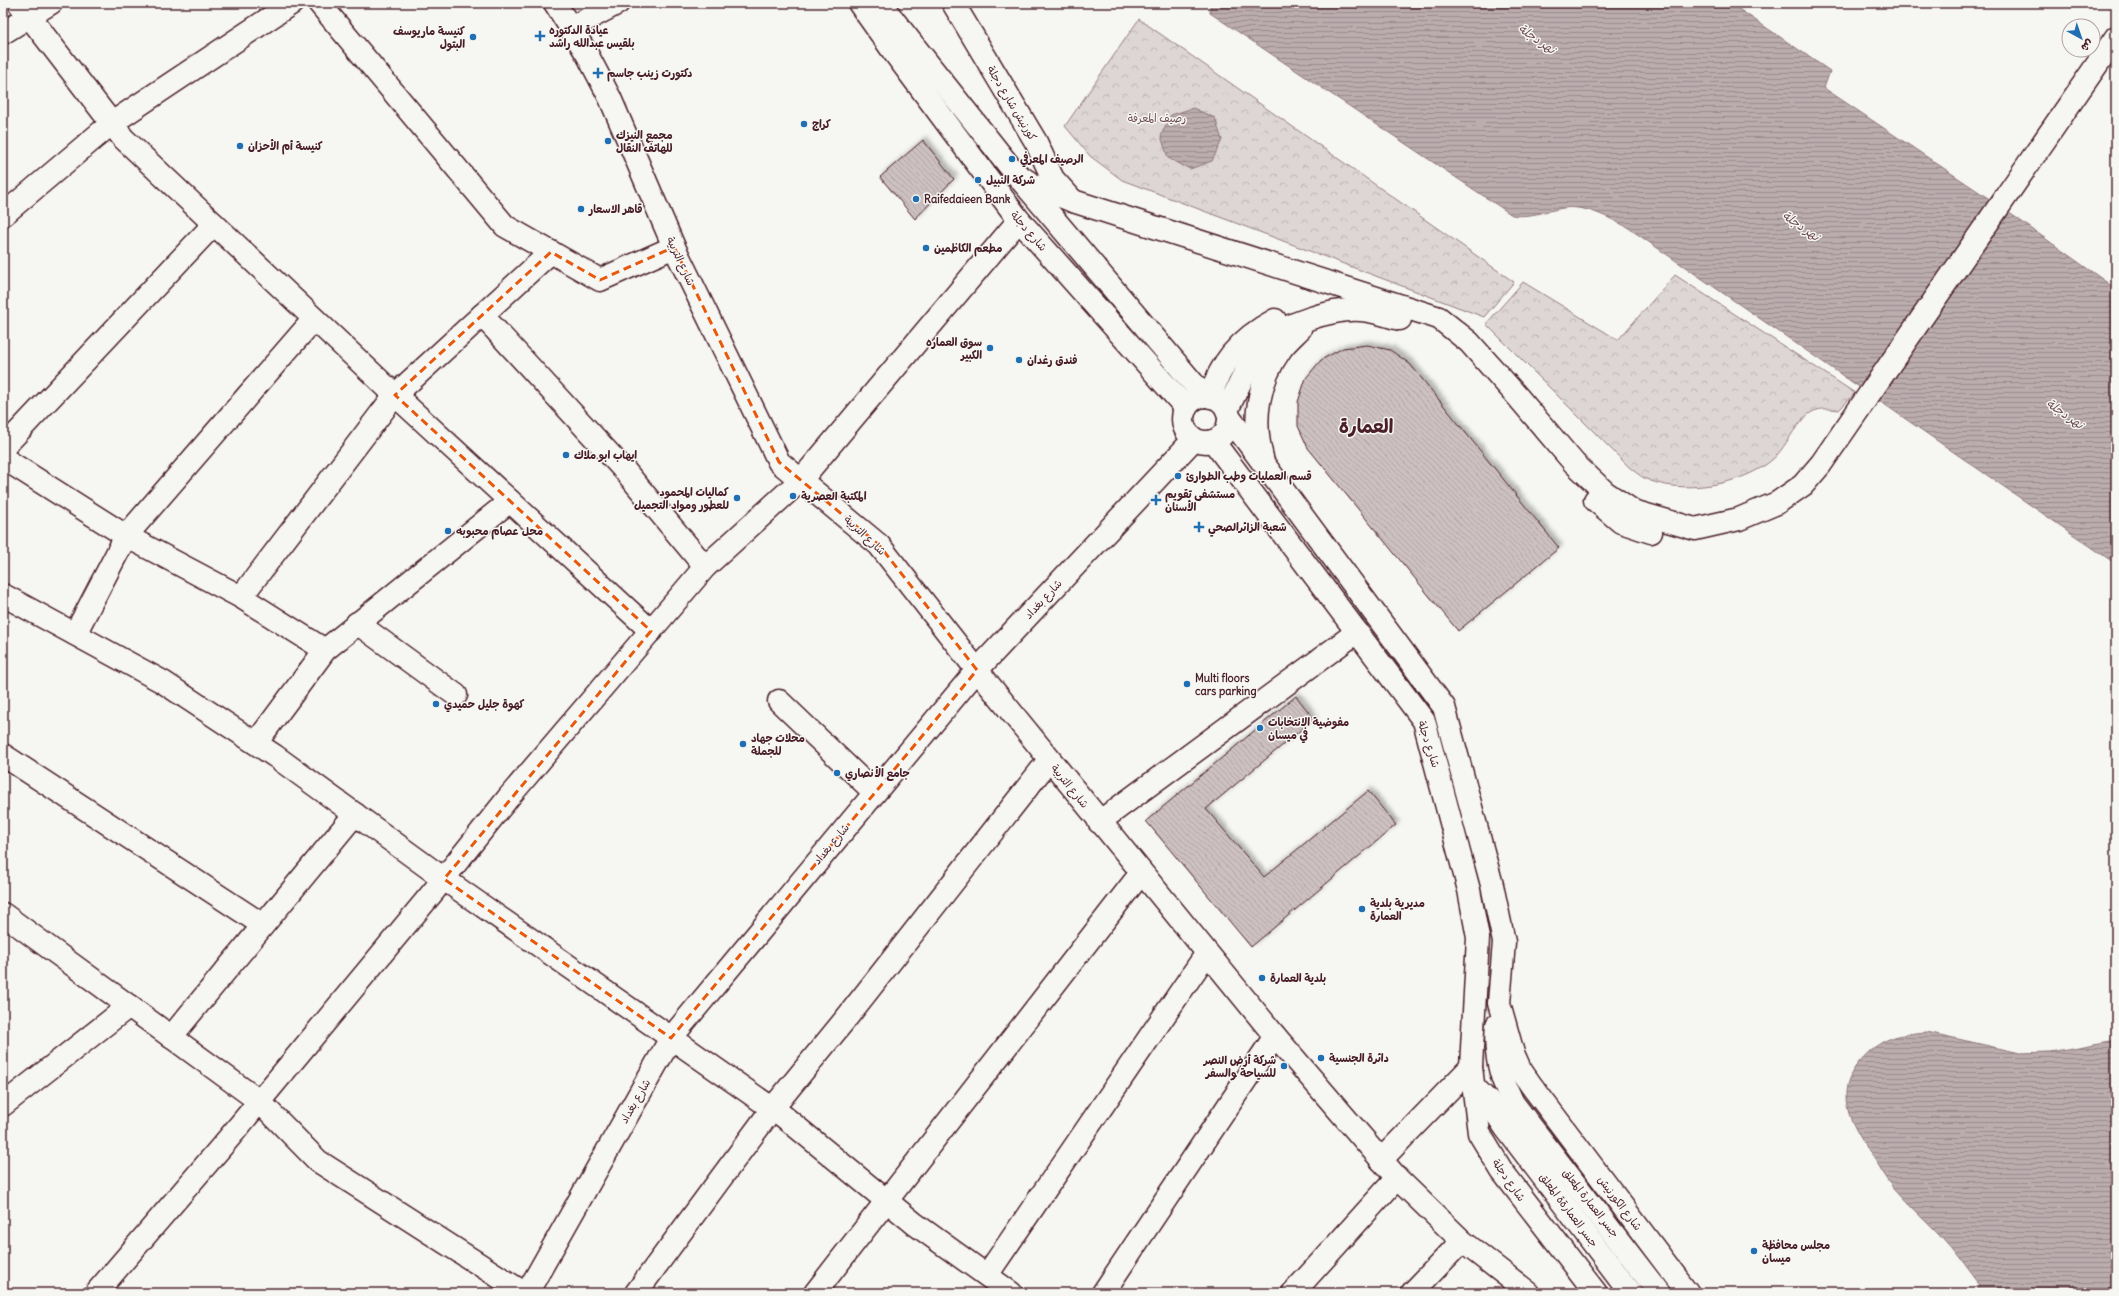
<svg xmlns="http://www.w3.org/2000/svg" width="2119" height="1296" font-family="Delius,'Playpen Sans Arabic',sans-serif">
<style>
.park{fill:url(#park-crowns);stroke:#947a80}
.water{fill:url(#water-rules);stroke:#8e747a}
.building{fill:url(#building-back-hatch);stroke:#4a1f2b;filter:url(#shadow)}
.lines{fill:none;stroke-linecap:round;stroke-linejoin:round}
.minor-casing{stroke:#4a1f2b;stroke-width:25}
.major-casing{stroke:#4a1f2b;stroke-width:25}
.minor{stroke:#f6f6f2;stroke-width:22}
.major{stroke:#f6f6f2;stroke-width:22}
.marked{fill:none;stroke:#e8590c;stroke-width:3;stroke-dasharray:8 5;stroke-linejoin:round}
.poi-dot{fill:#1f6fb2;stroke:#f6f6f2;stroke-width:1.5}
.labels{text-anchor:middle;stroke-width:3;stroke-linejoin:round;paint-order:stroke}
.poi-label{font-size:11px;font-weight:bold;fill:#4a1f2b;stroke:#f6f6f2;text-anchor:start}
.street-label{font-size:11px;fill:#4a1f2b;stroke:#f6f6f2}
.park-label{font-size:11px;fill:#6f4d56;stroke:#f6f6f2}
.water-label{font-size:12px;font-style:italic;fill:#6c4a52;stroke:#f6f6f2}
.town-label{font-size:19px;font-weight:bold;fill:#4a1f2b;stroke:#f6f6f2}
</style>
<defs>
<pattern id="park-crowns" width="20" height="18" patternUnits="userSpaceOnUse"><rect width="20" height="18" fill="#ddd6d5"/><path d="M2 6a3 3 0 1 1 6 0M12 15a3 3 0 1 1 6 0" fill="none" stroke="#bfb7b7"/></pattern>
<pattern id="water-rules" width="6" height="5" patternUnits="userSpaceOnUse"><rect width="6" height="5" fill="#bbadae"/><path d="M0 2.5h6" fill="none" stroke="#9a8c8e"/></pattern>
<pattern id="building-back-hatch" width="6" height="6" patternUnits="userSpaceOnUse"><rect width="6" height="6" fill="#ccc1c0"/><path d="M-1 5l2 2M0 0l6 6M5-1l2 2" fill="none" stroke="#b1a5a5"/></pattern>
<filter id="shadow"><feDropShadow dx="3.5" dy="-3.5" stdDeviation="2" flood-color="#0004"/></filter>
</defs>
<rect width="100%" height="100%" fill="#f6f6f2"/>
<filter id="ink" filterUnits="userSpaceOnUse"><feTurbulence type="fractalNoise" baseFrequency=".025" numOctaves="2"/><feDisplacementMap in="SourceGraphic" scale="8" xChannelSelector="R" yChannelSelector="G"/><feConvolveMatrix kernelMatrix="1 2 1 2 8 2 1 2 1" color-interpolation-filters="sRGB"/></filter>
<g filter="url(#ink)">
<g class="park">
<polygon points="1139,19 1514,282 1484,317 1122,180 1090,156 1065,126"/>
<path d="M1675 275 1855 393 1839 410C1832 409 1824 408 1817 410 1798 415 1788 446 1773 459 1744 485 1680 496 1644 478 1639 475 1634 471 1629 467L1486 324 1523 282 1618 340Z"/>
</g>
<g class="water">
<path d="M1210 3H1730L1830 71 1824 88 1994 202 2116 289V564L1627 227C1607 217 1586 205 1563 208 1546 211 1529 218 1512 215L1210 13Z"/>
<polygon points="1193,108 1215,118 1222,140 1212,161 1190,169 1168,158 1161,136 1171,115"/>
<path d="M1927 1032 2020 1053 2050 1052 2116 1040V1293H1977L1981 1287C1968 1270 1955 1251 1940 1235 1925 1219 1909 1205 1895 1189 1886 1179 1879 1165 1871 1154 1851 1124 1832 1093 1860 1061 1880 1038 1898 1034 1927 1032Z"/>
</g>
<g class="building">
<polygon points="923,140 954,179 915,219 880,177"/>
<polygon points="1367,345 1390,350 1410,364 1559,548 1458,631 1308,448 1298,426 1298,402 1306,378 1321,360 1343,348"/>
<polygon points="1296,696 1314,719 1206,809 1264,877 1368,791 1396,825 1251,947 1146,821"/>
</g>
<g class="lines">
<g class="minor-casing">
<g id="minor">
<polyline points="19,3 123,138 395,395 651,631"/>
<polyline points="319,3 505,226 600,280 674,247"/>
<polyline points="555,3 587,54 610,98 674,247 779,462 879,545 977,670 1275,1036 1397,1178 1462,1241 1529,1293"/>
<polyline points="953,3 1036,142 1053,179 1073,201"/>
<polyline points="571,28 618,3"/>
<polyline points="3,33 51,3"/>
<polyline points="3,215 112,123 292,3"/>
<polyline points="482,315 626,472 705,567"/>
<polyline points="3,448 214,224"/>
<polyline points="3,458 126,536 241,597 325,650"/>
<polyline points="3,595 163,682 275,756 444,879 783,1116 915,1224 1011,1293"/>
<polyline points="241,597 395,395 551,252"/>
<polyline points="357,623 456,695"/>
<polyline points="75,634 126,536 314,319"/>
<polyline points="779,701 874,792"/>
<polyline points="256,743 325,650 510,501"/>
<polyline points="3,755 263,925"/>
<polyline points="1099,822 1357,632"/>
<polyline points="3,914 259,1101 318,1161 524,1293"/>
<polyline points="171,1037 355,814"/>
<polyline points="3,1105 129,1006"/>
<polyline points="1381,1160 1471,1067"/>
<polyline points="987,1275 1207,953"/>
<polyline points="96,1293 229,1138 433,892 508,798 705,567 801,480 1019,220"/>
<polyline points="527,1293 671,1038 977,670 1194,439"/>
<polyline points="636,1293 772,1109 848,1016 1049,760"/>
<polyline points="815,1293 1141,873"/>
<polyline points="1103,1293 1275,1036"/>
<polyline points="1293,1293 1397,1178"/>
<polyline points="1412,1293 1462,1241"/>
</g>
</g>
<g class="major-casing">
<g id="major">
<polyline points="859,3 893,51 1019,220 1186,408"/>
<polyline points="880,3 1015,173 1204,396"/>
<polyline points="1015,173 1033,185 1073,201 1439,318 1469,342 1517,396 1574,463 1606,493 1633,511 1695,529 1739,519 1777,503 1803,485 1821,464 2116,37"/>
<circle cx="1206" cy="419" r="23"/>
<path d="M1211 397C1219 362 1243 337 1275 320"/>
<path d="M1227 410C1238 389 1247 364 1262 346 1279 324 1335 308 1361 310 1375 311 1387 316 1400 319"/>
<polyline points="1229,417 1444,707 1492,885 1504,942 1499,1003 1513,1053 1520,1069 1531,1085 1688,1293"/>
<polyline points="1213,441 1424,721 1469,890 1478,938 1471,1067 1479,1133 1502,1171 1596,1293"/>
<path d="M1262 457C1252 420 1258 381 1281 349 1286 342 1293 336 1300 329"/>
<polyline points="1595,500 1621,522 1651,532"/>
<path d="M1497 1025C1494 1053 1500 1078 1513 1103L1659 1293"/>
<polyline points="1473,1086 1488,1101 1505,1127 1631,1293"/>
</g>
</g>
<use href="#minor" class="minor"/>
<use href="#major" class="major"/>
</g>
</g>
<path class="marked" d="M674 247 779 462 879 545 977 670 671 1038 444 879 651 631 395 395 551 252 600 280Z"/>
<g class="poi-dot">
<path d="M538 30h4v4h4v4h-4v4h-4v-4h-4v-4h4z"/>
<circle cx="473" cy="37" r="4"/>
<path d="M596 67h4v4h4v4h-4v4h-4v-4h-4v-4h4z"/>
<circle cx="804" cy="124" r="4"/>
<circle cx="608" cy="141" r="4"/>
<circle cx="240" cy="146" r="4"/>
<circle cx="1012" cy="159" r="4"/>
<circle cx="978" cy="180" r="4"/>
<circle cx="916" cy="199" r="4"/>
<circle cx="581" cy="209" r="4"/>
<circle cx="926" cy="248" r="4"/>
<circle cx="990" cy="348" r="4"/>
<circle cx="1019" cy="360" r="4"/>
<circle cx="566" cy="455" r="4"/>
<circle cx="1178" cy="476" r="4"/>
<circle cx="793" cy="496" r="4"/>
<circle cx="737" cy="498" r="4"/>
<path d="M1154 494h4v4h4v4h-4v4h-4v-4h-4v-4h4z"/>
<path d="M1197 521h4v4h4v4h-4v4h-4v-4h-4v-4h4z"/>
<circle cx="448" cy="531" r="4"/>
<circle cx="1187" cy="684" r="4"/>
<circle cx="436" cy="704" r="4"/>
<circle cx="1260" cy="728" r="4"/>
<circle cx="743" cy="744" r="4"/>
<circle cx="837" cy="773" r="4"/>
<circle cx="1362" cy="909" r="4"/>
<circle cx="1262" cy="978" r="4"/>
<circle cx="1321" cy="1058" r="4"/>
<circle cx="1284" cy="1066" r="4"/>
<circle cx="1754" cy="1251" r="4"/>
</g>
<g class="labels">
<g class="poi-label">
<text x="549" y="34">عيادة الدكتوره<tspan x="549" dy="13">بلقيس عبدالله راشد</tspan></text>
<text x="465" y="35" text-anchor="end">كنيسة ماريوسف<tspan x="465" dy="13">البتول</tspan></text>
<text x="607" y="77">دكتورت زينب جاسم</text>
<text x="812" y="128">كراج</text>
<text x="616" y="139">مجمع النيزك<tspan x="616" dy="13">للهاتف النقال</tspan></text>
<text x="248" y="150">كنيسة أم الأحزان</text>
<text x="1020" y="163">الرصيف المعرفي</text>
<text x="986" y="184">شركة النبيل</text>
<text x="924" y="203">Raifedaieen Bank</text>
<text x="589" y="213">قاهر الاسعار</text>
<text x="934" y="252">مطعم الكاظمين</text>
<text x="982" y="346" text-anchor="end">سوق العماره<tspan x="982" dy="13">الكبير</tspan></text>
<text x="1027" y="364">فندق رغدان</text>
<text x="574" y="459">ايهاب ابو ملاك</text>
<text x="1186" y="480">قسم العمليات وطب الطوارئ</text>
<text x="729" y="496" text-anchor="end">كماليات المحمود<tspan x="729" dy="13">للعطور ومواد التجميل</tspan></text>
<text x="1165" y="498">مستشفى تقويم<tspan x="1165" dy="13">الأسنان</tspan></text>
<text x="801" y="500">المكتبة العصرية</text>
<text x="1208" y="531">شعبة الزائرالصحي</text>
<text x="456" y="535">محل عصام محبوبه</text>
<text x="1195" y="682">Multi floors<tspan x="1195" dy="13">cars parking</tspan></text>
<text x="444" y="708">كهوة جليل حميدي</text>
<text x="1268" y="726">مفوضية الانتخابات<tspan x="1268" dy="13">في ميسان</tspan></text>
<text x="751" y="742">محلات جهاد<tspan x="751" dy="13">للجملة</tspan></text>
<text x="845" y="777">جامع الأنصاري</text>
<text x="1370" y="907">مديرية بلدية<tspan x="1370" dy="13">العمارة</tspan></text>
<text x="1270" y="982">بلدية العمارة</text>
<text x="1329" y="1062">دائرة الجنسية</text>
<text x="1276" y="1064" text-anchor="end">شركة أرض النصر<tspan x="1276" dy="13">للسياحة والسفر</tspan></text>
<text x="1762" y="1249">مجلس محافظة<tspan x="1762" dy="13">ميسان</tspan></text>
</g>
<g class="street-label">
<text transform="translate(1012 103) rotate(59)" y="4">كورنيش شارع دجلة</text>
<text transform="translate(1029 231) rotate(49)" y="4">شارع دجلة</text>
<text transform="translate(681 261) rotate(65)" y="4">شارع التربية</text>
<text transform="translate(865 535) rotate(43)" y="4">شارع التربية</text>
<text transform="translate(1043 599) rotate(-47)" y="4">شارع بغداد</text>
<text transform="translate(1429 744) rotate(72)" y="4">شارع دجلة</text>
<text transform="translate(1070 786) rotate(51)" y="4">شارع التربية</text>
<text transform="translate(831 844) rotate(-50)" y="4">شارع بغداد</text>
<text transform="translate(635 1101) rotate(-60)" y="4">شارع بغداد</text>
<text transform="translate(1509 1180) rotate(55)" y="4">شارع دجلة</text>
<text transform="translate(1591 1203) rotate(52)" y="4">جسر العمارة المعلق</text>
<text transform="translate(1620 1203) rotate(53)" y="4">شارع الكورنيش</text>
<text transform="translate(1569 1210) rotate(53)" y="4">جسر العمارةة المعلق</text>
</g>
<g class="park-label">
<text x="1157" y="122">رصيف المعرفة</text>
</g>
<g class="water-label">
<text transform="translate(1537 39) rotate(35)" y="4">نهر دجلة</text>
<text transform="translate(1801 226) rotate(35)" y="4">نهر دجلة</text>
<text transform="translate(2065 414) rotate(35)" y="4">نهر دجلة</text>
</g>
<g class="town-label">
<text x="1366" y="433">العمارة</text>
</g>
</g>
<rect width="2119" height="1296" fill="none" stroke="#f6f6f2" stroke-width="16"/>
<rect x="8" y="8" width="2103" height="1280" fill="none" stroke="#4a1f2b" stroke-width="1.5" filter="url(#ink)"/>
<g transform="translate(2081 38) rotate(140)"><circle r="19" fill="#f6f6f2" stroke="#b1a0a2"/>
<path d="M0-3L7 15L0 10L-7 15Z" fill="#1f6fb2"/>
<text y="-6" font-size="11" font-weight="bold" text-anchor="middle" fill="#4a1f2b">ش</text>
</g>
</svg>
